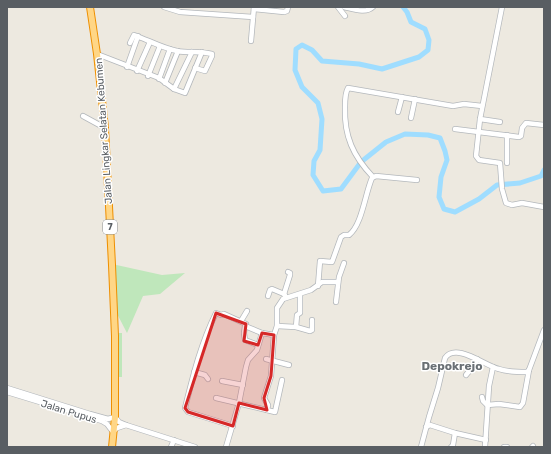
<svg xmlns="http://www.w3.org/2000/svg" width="551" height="454" font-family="Rubik,sans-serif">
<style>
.green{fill:#bfe7bb}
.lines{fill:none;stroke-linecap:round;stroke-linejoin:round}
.river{stroke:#9fddff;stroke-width:5}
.minor-casing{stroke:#b4b8bc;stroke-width:6}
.highway-casing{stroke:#ee8f00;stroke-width:8}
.minor{stroke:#fff;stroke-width:4.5}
.highway{stroke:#ffd686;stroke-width:6}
.marked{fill:#d62828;fill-opacity:0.2;stroke:#d62828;stroke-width:3;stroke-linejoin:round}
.labels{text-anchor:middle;stroke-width:3;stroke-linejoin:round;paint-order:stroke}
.shield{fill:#fff;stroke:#8b8e92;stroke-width:1}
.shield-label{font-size:9px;font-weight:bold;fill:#595e63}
.street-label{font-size:10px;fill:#595e63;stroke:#fff}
.quarter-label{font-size:12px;font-weight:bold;fill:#6a7075;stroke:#fff}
</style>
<rect width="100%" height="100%" fill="#ede9e0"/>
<g class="green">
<polygon points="112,264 162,275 185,273 160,294 143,296 127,333 113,306"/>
<polygon points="117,333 122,333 122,377 118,377"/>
</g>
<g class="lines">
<polyline class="river" points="403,7 407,12 411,22 425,29 429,40 428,50 419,57 382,69 359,64 322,61 312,50 302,45 296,49 295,70 302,87 318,103 322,119 320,150 314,161 313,175 323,191 341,189 361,162 386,142 405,134 428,135 440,138 445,151 447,160 441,177 439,197 444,209 455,212 479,199 497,185 520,183 541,176 544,170"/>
<g class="minor-casing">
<g id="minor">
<polyline points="164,7 180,12 253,17"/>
<polyline points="338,7 345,16"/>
<path d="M344 7C353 9 366 14 373 7"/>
<polyline points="502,7 480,119 476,156 479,160 500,163 502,189 506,203 512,205 522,203 544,207"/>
<polyline points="254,9 284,12 287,11 288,7"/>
<polyline points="251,41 254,7"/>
<path d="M130 43 134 35C148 40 162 48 177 51 188 53 200 51 212 54V56L205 71 195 68"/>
<polyline points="97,54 159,78 174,89 185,93 202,52"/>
<polyline points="127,67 138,36"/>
<polyline points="137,71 150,42"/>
<polyline points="148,76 160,46"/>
<polyline points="159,79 170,49"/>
<polyline points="165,83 178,51"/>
<polyline points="174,89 192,52"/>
<polyline points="398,112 402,97"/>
<polyline points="83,116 105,128"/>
<polyline points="411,118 415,99"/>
<polyline points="480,119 500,122"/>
<polyline points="455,129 519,137 521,136 522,128 526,123 544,125"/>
<polyline points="507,163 507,135"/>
<path d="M373 177C353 156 344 136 345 107 345 101 345 93 348 88L453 106 464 104 482 106"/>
<path d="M318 286 320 261 332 262 341 237 344 235H349C362 225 365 194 372 178L376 176 417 180"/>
<polyline points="284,294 290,275 290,273 288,272"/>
<polyline points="268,296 270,290 272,289 284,294 286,297"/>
<polyline points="336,302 339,277 344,263"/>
<polyline points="241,321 247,311"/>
<polyline points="277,326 296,327 310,331 312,330 312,320"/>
<polyline points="296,327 297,315 300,313 300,294"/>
<polyline points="258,345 245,340 244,333 245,326 262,333 274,335 277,326 277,308 283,299 311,290 322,282 338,282"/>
<polyline points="266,359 289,365"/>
<polyline points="194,372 205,375 208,379"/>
<polyline points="466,375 476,363 477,359"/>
<polyline points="222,381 243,385"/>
<polyline points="7,388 90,414 108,419 115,417 119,422 126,425 195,447"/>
<polyline points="7,392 102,421 107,424 113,432 117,428 126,425"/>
<polyline points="482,397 483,401 487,405 499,404 520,407 523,403 529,370"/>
<polyline points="216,398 275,412 282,380"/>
<polyline points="267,410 268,405 264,398 271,376 274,335"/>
<path d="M233 426 188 412 185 408C193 376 201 343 216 313L221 315 224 314 246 324"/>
<polyline points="426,427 430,425 455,433 486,440"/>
<polyline points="171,447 174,440"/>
<polyline points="226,447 239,403 246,367 248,360 257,350 262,333"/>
<path d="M421 447 429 417 438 388 445 358C456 342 485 366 499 369 508 372 518 372 527 372L529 370 544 330"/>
<polyline points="451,447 453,445 455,433"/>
<polyline points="485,447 489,386 493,367"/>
<polyline points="504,447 507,447"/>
<polyline points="532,447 533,446"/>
</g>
</g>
<g class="highway-casing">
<polyline id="highway" points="90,7 97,54 105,128 112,265 115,336 115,417 112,447"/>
</g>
<use href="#minor" class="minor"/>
<use href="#highway" class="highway"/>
</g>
<path class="marked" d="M216 313 246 324 244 341 258 345 262 333 274 335 271 376 264 398 267 410 239 403 233 426 188 412 185 408Z"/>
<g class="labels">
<rect class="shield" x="103" y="220" width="14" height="14" rx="3"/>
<g class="shield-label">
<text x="110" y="230">7</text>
</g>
<g class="street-label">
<text transform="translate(103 131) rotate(-94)" y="4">Jalan Lingkar Selatan Kebumen</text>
<text transform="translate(69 411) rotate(17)" y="4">Jalan Pupus</text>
</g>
<g class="quarter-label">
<text x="452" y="370">Depokrejo</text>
</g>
</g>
<rect width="551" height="454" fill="none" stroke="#595e63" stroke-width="16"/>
</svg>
